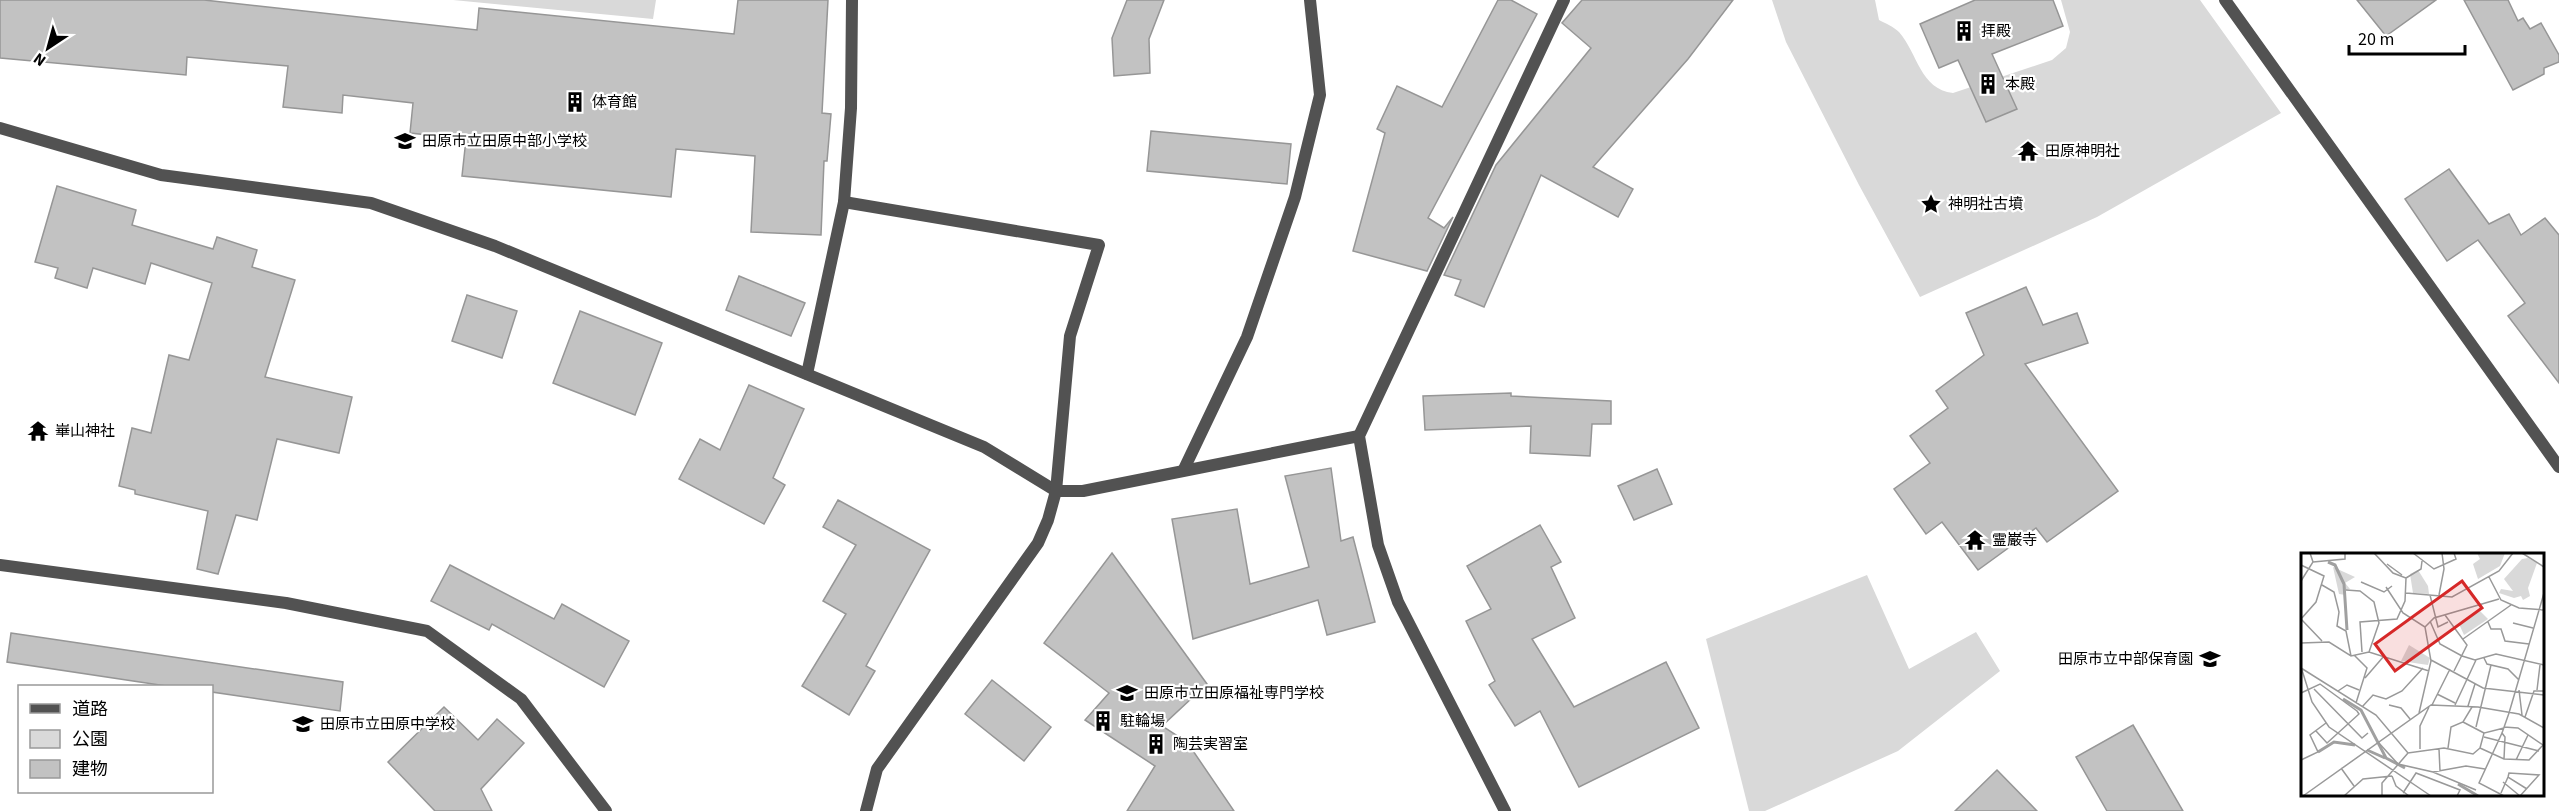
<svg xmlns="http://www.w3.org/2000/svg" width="2559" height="811" font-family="'Source Sans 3','Noto Sans JP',sans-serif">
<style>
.green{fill:#d9d9d9}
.building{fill:#c2c2c2;stroke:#969696;stroke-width:1.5}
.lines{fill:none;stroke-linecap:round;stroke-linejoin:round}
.street{stroke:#525252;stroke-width:12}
.labels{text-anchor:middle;stroke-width:4.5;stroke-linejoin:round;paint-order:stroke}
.poi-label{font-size:15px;fill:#000;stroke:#fff;text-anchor:start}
.inset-river{fill:none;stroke:#a0a0a0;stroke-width:3}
.inset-road{fill:none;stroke:#999;stroke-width:1.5}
.view{fill:#d62828;fill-opacity:0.15;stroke:#d62828;stroke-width:3}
.inset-edge{fill:none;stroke:#000;stroke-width:3}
</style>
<rect width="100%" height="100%" fill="#fff"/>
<g class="green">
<polygon points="453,0 656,0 653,19"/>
<path d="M1772 0H1875L1879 20C1885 23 1894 27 1899 32 1918 54 1920 89 1953 93L2052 60 2066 48 2070 32 2061 0H2200L2281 113 2097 217 1920 297 1859 185 1786 42Z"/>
<polygon points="1867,575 1909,669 1976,632 2000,671 1898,751 1765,811 1749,811 1706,639"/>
</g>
<g class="building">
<polygon points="0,0 204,0 477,30 479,8 734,34 738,0 828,0 822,113 831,114 827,161 824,161 821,235 751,232 755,156 676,149 671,197 462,176 466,139 410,133 413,103 343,95 342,113 283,107 288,66 187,57 186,75 0,58"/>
<polygon points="1127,0 1164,0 1149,39 1150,73 1114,76 1112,38"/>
<polygon points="1498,0 1511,0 1537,14 1428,218 1444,228 1453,217 1427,271 1353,251 1385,133 1377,129 1397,86 1442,107"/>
<polygon points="1582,0 1733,0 1688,59 1593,167 1633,189 1618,217 1541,175 1484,307 1455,295 1461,280 1444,275 1496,165 1591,48 1562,23"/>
<polygon points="1975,0 2053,0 2063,26 1992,54 2017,109 1986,122 1958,60 1939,68 1920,24"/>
<polygon points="2357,0 2436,0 2386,36"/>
<polygon points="2464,0 2508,0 2518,21 2523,18 2530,29 2541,23 2559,55 2559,62 2544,68 2544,74 2513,90"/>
<polygon points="1151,131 1291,144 1287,184 1147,171"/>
<polygon points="2449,169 2489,224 2509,214 2521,235 2545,218 2559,235 2559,383 2508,316 2525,303 2478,240 2447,261 2405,199"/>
<polygon points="57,186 136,210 132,225 213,249 217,237 257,250 252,267 295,280 265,377 352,397 339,453 277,439 257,520 236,515 218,574 197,569 208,511 135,494 135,490 119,486 132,428 151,433 169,355 189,360 212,283 151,263 145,284 93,268 87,288 55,278 58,268 35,262"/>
<polygon points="739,276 805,303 791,336 726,310"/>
<polygon points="2026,287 2043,325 2077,313 2088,343 2025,364 2118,491 2047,542 2036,528 1978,570 1942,522 1926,534 1894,489 1930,463 1910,436 1948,408 1936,391 1984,355 1966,313"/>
<polygon points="467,295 517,311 502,358 452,341"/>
<polygon points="580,311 662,343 635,415 553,383"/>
<polygon points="749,385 804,409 773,478 785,485 764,524 679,479 700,439 720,450"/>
<polygon points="1511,393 1511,396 1611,401 1611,424 1592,424 1590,456 1530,453 1531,426 1425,430 1423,396"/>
<polygon points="1331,468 1341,541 1353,537 1375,622 1327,635 1318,600 1193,639 1172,519 1237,509 1250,584 1309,567 1285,476"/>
<polygon points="1657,469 1672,504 1634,520 1618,486"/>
<polygon points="838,500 930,550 866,666 875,671 849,715 802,686 846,614 823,601 856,545 823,527"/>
<polygon points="1540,525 1561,562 1551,567 1575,618 1532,639 1574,707 1666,662 1699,728 1579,787 1540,711 1515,726 1489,685 1495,681 1466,621 1491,609 1467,566"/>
<polygon points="1112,553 1207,684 1162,726 1187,742 1234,811 1127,811 1155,766 1085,720 1109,693 1044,643"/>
<polygon points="450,565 554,619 562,604 629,641 604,687 492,624 489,630 431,601"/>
<polygon points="11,633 343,682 340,711 212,692 212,687 173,687 7,662"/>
<polygon points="992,680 1051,727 1024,761 965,714"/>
<polygon points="444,707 478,740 497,719 524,743 481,789 492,811 435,811 388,762"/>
<polygon points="2133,725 2183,811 2107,811 2076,757"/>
<polygon points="1997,770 2037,811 1955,811"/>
</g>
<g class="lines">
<g class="street">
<polyline points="2225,0 2559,467"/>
<polyline points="0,128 161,175 371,203 495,246 984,447 1056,491 1083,491 1359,436"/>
<polyline points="844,202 1099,245 1070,336 1056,491 1048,520 1038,543 877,769 866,811"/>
<polyline points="807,374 844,202 851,108 852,0"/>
<polyline points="1184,469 1247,337 1295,197 1320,95 1310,0"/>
<polyline points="0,565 286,603 427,631 521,699 606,811"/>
<polyline points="1505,811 1398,602 1378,545 1359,436 1564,0"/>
</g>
</g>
<defs>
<g id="building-bare" transform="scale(1.62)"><path d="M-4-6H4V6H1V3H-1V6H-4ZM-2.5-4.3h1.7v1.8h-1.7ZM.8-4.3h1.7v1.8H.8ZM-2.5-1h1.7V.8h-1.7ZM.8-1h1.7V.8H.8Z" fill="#000" stroke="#fff" stroke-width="2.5" paint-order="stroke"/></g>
<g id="school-bare" transform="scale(1.62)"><path d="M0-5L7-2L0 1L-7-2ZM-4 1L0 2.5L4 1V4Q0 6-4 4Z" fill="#000" stroke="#fff" stroke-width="2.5" paint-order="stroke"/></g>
<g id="temple-bare" transform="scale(1.62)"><path d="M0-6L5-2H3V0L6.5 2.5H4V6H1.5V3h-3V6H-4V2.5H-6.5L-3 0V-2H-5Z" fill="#000" stroke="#fff" stroke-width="2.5" paint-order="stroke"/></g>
<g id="sight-bare" transform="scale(1.62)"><path d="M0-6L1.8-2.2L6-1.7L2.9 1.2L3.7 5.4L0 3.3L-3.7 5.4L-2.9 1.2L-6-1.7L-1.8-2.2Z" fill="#000" stroke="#fff" stroke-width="2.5" paint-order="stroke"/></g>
<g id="university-bare" transform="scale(1.62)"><path d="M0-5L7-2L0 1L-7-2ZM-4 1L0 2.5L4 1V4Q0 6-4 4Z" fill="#000" stroke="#fff" stroke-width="2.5" paint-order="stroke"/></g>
</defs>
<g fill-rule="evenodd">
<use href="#building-bare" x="1964" y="31"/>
<use href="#building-bare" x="1988" y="84"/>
<use href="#building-bare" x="575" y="102"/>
<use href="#school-bare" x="405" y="141"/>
<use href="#temple-bare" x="2028" y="151"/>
<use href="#sight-bare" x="1931" y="204"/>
<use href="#temple-bare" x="38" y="431"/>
<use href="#temple-bare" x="1975" y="540"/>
<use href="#school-bare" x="2210" y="659"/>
<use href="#university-bare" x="1127" y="693"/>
<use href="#building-bare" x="1103" y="721"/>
<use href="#school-bare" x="303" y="724"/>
<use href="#building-bare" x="1156" y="744"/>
</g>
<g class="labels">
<g class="poi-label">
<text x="1981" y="36">拝殿</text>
<text x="2005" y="89">本殿</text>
<text x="592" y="107">体育館</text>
<text x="422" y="146">田原市立田原中部小学校</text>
<text x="2045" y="156">田原神明社</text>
<text x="1948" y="209">神明社古墳</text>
<text x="55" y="436">崋山神社</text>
<text x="1992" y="545">霊巌寺</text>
<text x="2193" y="664" text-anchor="end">田原市立中部保育園</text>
<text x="1144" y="698">田原市立田原福祉専門学校</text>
<text x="1120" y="726">駐輪場</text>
<text x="320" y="729">田原市立田原中学校</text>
<text x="1173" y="749">陶芸実習室</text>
</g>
</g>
<g transform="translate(2301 553)">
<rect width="243" height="243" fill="#fff"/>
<path d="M176 0H204L199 13 177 26 172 11 179 6ZM227 5 236 10 227 35 229 43 222 47 220 43 213 45 198 40 200 36 212 38 203 26 221 6ZM32 14 54 24 44 30 49 36 45 37V42L38 41ZM117 17 127 33 128 41 112 40 109 21ZM179 58 187 66 163 82 158 71ZM108 92 129 105 127 112 100 108Z" fill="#d9d9d9"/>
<path class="inset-river" d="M27 9 34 12 43 31 46 77M42 146 60 157 85 205 104 215M66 197 84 205M17 199 33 189 54 192M157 231 177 243"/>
<path class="inset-road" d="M112 0 133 16 155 6 153 0M221 0 243 14M12 9 44 6V0M86 11 101 22M0 12 23 23 15 49 0 66M188 24 200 47 218 55 243 57M105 25 120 16 121 8M0 28 12 9 9 0M60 29 83 39 91 33M21 32 33 39 38 59 36 73 45 78 50 103M85 34 102 60 124 74 130 108 118 160M45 37 59 38 73 49 78 70 68 99M105 40 151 44 198 18 212 0M129 42 137 74 147 69M138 42 143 16 141 0M144 62 166 92 153 118M0 66 21 88M129 68 139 91 161 103 174 107 195 101 243 112M187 69 190 76H200L204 88 228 91M212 70 232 75M124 74 133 65 198 46M162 86 210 52M0 90 28 89 50 103 68 99 128 118M61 99 59 69 96 66 104 48 105 25 92 20 73 0M53 102 66 115 55 150M183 105 186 111 207 116 218 127M130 107 182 135 243 142M0 114 11 149 28 174 130 243M0 115 75 162 107 200 143 195 172 201 179 195M64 125 83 103M13 136 61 185 67 180M218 137 221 162M236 137 239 112M37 138 46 132 58 137M0 140 19 131 56 158 58 161 26 190 15 178M136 141 154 150M88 152 100 155 109 166M131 152 149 116M154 152 175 107M167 153 174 131M61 154 72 142 85 146 101 138 122 115M208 160 243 40M224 164 233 138H243M162 169 183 180M175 174 190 112M203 174 217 175 242 192M201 180 178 230 203 243M183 184 238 198M77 189 97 211 132 219 175 237M147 195 150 174 162 169 171 154M179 195 203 206 228 207 243 191M179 195 183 180 203 175M119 196V173L128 154M138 196 139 218M203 206 204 184 201 180 208 160M0 207 17 199 9 182 25 170M215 207 227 182M40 215 53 233M132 219 165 213 184 216M91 223 95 233 108 243M207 224 208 220 238 222 219 243M202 229 219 243M102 240 115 220 159 237 156 243M200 240 207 224 226 236M2 243 130 152 177 154 218 161 243 175M43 243 62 226 91 223M81 243V230L107 200"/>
<path class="view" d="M161 28 181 55 94 118 74 91Z"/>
<rect width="243" height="243" class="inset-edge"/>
</g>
<rect x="18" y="685" width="195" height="108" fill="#ffffff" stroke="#999999" stroke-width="1.5"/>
<rect x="30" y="704" width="30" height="9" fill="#525252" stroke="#999999" stroke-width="1.5"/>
<text x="72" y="715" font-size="18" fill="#000000">道路</text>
<rect x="30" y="730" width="30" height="18" fill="#d9d9d9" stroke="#999999" stroke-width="1.5"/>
<text x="72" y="745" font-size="18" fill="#000000">公園</text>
<rect x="30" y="760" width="30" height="18" fill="#c2c2c2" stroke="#999999" stroke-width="1.5"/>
<text x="72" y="775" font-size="18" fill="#000000">建物</text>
<g transform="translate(48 48) rotate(216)" stroke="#ffffff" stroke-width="4.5" paint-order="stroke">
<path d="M0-4.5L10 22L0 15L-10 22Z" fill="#000000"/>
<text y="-9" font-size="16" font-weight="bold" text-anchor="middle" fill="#000000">N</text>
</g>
<path d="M2349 45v9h116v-9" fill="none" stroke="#000000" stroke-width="3"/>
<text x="2358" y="45" font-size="18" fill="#000000" stroke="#ffffff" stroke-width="4.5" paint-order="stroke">20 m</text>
</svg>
